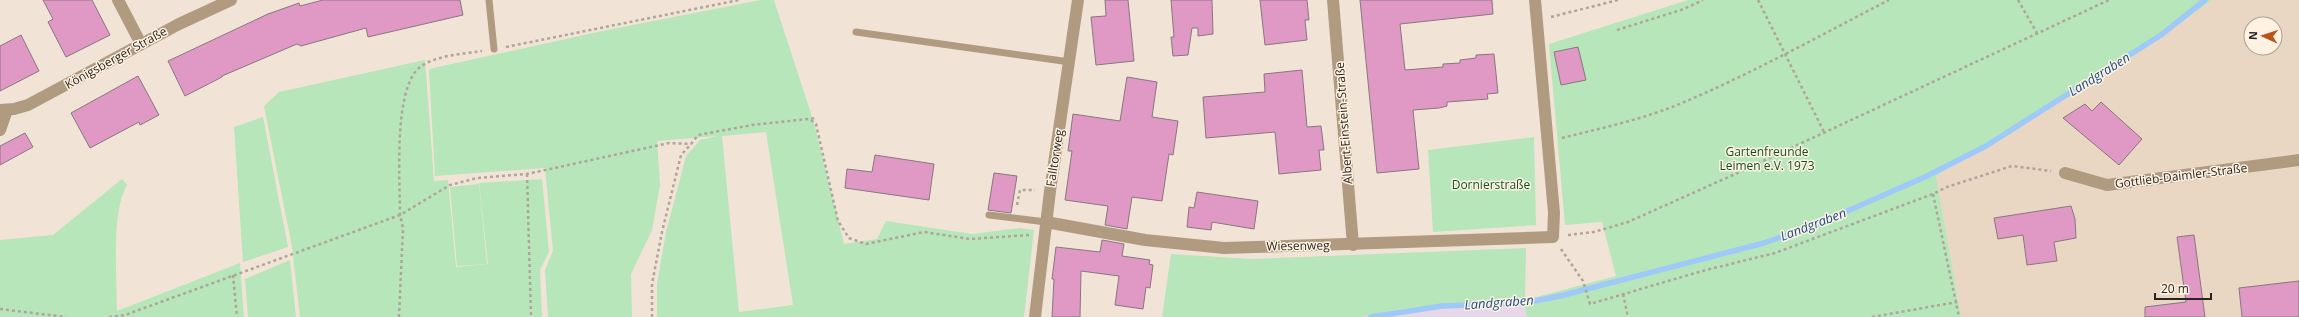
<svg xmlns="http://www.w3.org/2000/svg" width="2299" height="317" font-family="'Open Sans',sans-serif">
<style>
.built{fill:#e9d7c3;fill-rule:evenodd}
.industrial{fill:#e6d7e9}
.green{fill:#b6e6ba;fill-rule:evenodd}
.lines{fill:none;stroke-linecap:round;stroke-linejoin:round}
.stream{stroke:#9fc9f9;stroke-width:5.5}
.building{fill:#e099c5;stroke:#877780}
.path{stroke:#afa59a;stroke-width:2.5;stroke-dasharray:3 3;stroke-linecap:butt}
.lane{stroke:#b19b80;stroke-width:7}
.street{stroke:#b19b80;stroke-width:12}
.labels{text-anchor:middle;stroke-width:3;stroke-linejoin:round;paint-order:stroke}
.street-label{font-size:12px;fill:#28241e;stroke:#fff2e3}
.park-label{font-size:12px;fill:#0f5420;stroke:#fff2e3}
.water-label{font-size:13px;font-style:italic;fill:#184e84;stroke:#fff2e3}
</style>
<rect width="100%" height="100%" fill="#f1e4d6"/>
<path class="built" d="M2212 0H2299V317H1961L1936 176 2152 44ZM2251 24H2275V48H2251Z"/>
<polygon class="industrial" points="1525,300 1527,317 1361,317 1396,310 1443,304"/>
<g class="green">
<path d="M761 0H774L814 123 844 244 877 239 886 221 972 234 1020 228 1034 230 1024 317H657V284L666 232 686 156 700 140 717 136 657 141 660 185 652 230 631 274 632 317H548L545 270 553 251 545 168 435 176 429 69 607 30ZM766 132 793 305 739 312 722 136Z"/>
<polygon points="1688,0 2212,0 2152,44 1936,176 1961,317 1527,317 1524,300 1443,304 1396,310 1361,317 1162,317 1171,254 1251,259 1526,248 1525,300 1616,276 1602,222 1565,225 1549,44"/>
<polygon points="425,60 434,181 448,180 456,267 488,264 479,183 542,179 549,252 540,270 542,317 300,317 292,247 264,106 279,92"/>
<polygon points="263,117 288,247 243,262 234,127"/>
<polygon points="1534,137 1536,225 1433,232 1428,150"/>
<path d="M122 179 127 185C111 211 117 279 117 311L240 263 244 317H0V240L53 235Z"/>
<polygon points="479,184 487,264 457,266 450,187"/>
<polygon points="290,260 296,317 248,317 245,279"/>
</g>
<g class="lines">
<polyline class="stream" points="1371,317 1442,306 1524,303 1560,296 1764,243 1818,224 1927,176 1986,146 2161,35 2205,0"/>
</g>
<g class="building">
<polygon points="43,0 92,0 110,35 66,57 48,22 53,19"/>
<polygon points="323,0 460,0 463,15 368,37 366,28 301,46 297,44 222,76 222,77 185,96 168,61 268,14 299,3 300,6"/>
<polygon points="1105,0 1128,0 1134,61 1096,65 1091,17 1106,16"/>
<polygon points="1171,0 1212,0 1213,34 1198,36 1198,28 1192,28 1188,55 1173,56 1171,37 1174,37"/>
<polygon points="1260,0 1307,0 1309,20 1305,20 1307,40 1265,45"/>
<polygon points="1360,0 1492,0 1493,14 1400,24 1405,70 1443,67 1443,64 1460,63 1460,60 1476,58 1476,55 1494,54 1498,93 1487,94 1488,99 1447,102 1447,106 1439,108 1413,110 1419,169 1377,173"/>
<polygon points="21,35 39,71 0,91 0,46"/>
<polygon points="1578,47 1586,80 1561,85 1554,52"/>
<polygon points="1302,70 1307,127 1321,126 1324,150 1319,150 1321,170 1279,174 1275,132 1206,138 1203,97 1265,92 1264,74"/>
<polygon points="138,76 159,115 140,125 139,122 90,148 71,113"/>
<polygon points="1127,77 1157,82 1152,117 1178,121 1173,155 1169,154 1162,201 1132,197 1127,229 1105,225 1108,206 1065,200 1072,151 1068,151 1073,114 1120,121"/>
<polygon points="2101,102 2142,139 2119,165 2063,118 2085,104 2092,111"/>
<polygon points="25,133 33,147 0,165 0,146"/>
<polygon points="875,155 934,164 929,200 845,188 847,169 872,172"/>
<polygon points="994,173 1017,176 1011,213 988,210"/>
<polygon points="1197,192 1258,201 1254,229 1212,222 1211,230 1187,227 1189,207 1194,208"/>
<polygon points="2071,206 2075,219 2076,238 2054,242 2057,261 2027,265 2023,235 1998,239 1994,218"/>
<polygon points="2194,235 2205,317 2145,317 2145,307 2186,302 2177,237"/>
<polygon points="1102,240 1124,244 1122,256 1150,260 1149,264 1153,265 1150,288 1146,287 1143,309 1115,305 1119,276 1081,271 1080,317 1052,317 1054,279 1052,279 1056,247 1100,252"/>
<polygon points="2299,281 2299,317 2242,317 2239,288"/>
</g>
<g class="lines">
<g class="path">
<polyline points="1758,0 1824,132"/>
<polyline points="2018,0 2037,33"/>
<polyline points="1551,17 1618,0"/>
<polyline points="1617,30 1684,9 1703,0"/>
<polyline points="506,47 739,0"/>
<polyline points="811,120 816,124 838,221 849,238 866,244 924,232 970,239 1030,235"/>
<path d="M1562 138C1602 128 1644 119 1682 103 1753 73 1821 35 1889 0"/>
<polyline points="527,174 531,317"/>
<polyline points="1933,194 1959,317"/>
<polyline points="1017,205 1020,190 1035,190"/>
<polyline points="1568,235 1594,232 1628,222 1733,175 2109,0"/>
<polyline points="1561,249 1583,281 1590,304 1702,271 1775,253 1933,194 1947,187 2012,166 2051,171"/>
<polyline points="233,275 237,317"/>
<polyline points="1623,294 1628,317"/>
<polyline points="0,309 66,317"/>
<polyline points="109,317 125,315 400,215 450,185 477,178 527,174 669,143 691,144"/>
<path d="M399 317 403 228 400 215C400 181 393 88 420 67 437 55 462 54 482 51"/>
<polyline points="652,317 652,284 662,232 681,155 691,144 698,135 752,125 817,118"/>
<polyline points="1872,317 1957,302"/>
</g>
<g class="lane">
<polyline points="489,0 494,49"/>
<polyline points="856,32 1070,62"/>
<polyline points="989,215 1046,222"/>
</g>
<g class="street">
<polyline points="118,0 141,44"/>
<polyline points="1333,0 1353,245"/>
<polyline points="0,110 14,109 28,105 179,24 231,0"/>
<polyline points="0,130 7,110"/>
<polyline points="2065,173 2107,185 2299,160"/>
<polyline points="1046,222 1145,240 1224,248 1553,237 1554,213 1535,0"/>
<polyline points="1035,317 1050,191 1078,0"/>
</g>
</g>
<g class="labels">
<g class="street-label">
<text transform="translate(116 58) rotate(-29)" y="4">Königsberger Straße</text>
<text transform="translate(1344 123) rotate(-94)" y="4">Albert-Einstein-Straße</text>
<text transform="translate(1055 158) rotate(-81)" y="4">Falltorweg</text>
<text transform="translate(2181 176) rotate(-7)" y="4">Gottlieb-Daimler-Straße</text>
<text transform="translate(1298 246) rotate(-1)" y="4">Wiesenweg</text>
</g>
<g class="park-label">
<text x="1767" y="156">Gartenfreunde<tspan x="1767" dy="14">Leimen e.V. 1973</tspan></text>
<text x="1491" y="189">Dornierstraße</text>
</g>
<g class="water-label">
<text transform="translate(2099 74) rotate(-32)" y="5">Landgraben</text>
<text transform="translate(1813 224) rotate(-21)" y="5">Landgraben</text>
<text transform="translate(1499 302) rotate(-4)" y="5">Landgraben</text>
</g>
</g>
<g transform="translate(2263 36) rotate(273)"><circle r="19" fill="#fff2e3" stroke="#a9a094"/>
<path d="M0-3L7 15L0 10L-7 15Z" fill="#b8551f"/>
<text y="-6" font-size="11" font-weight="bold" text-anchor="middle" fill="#28241e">N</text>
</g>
<path d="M2155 293v6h56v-6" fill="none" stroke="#28241e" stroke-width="2"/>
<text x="2161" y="293" font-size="12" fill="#28241e" stroke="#fff2e3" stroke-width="3" paint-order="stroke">20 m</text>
</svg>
